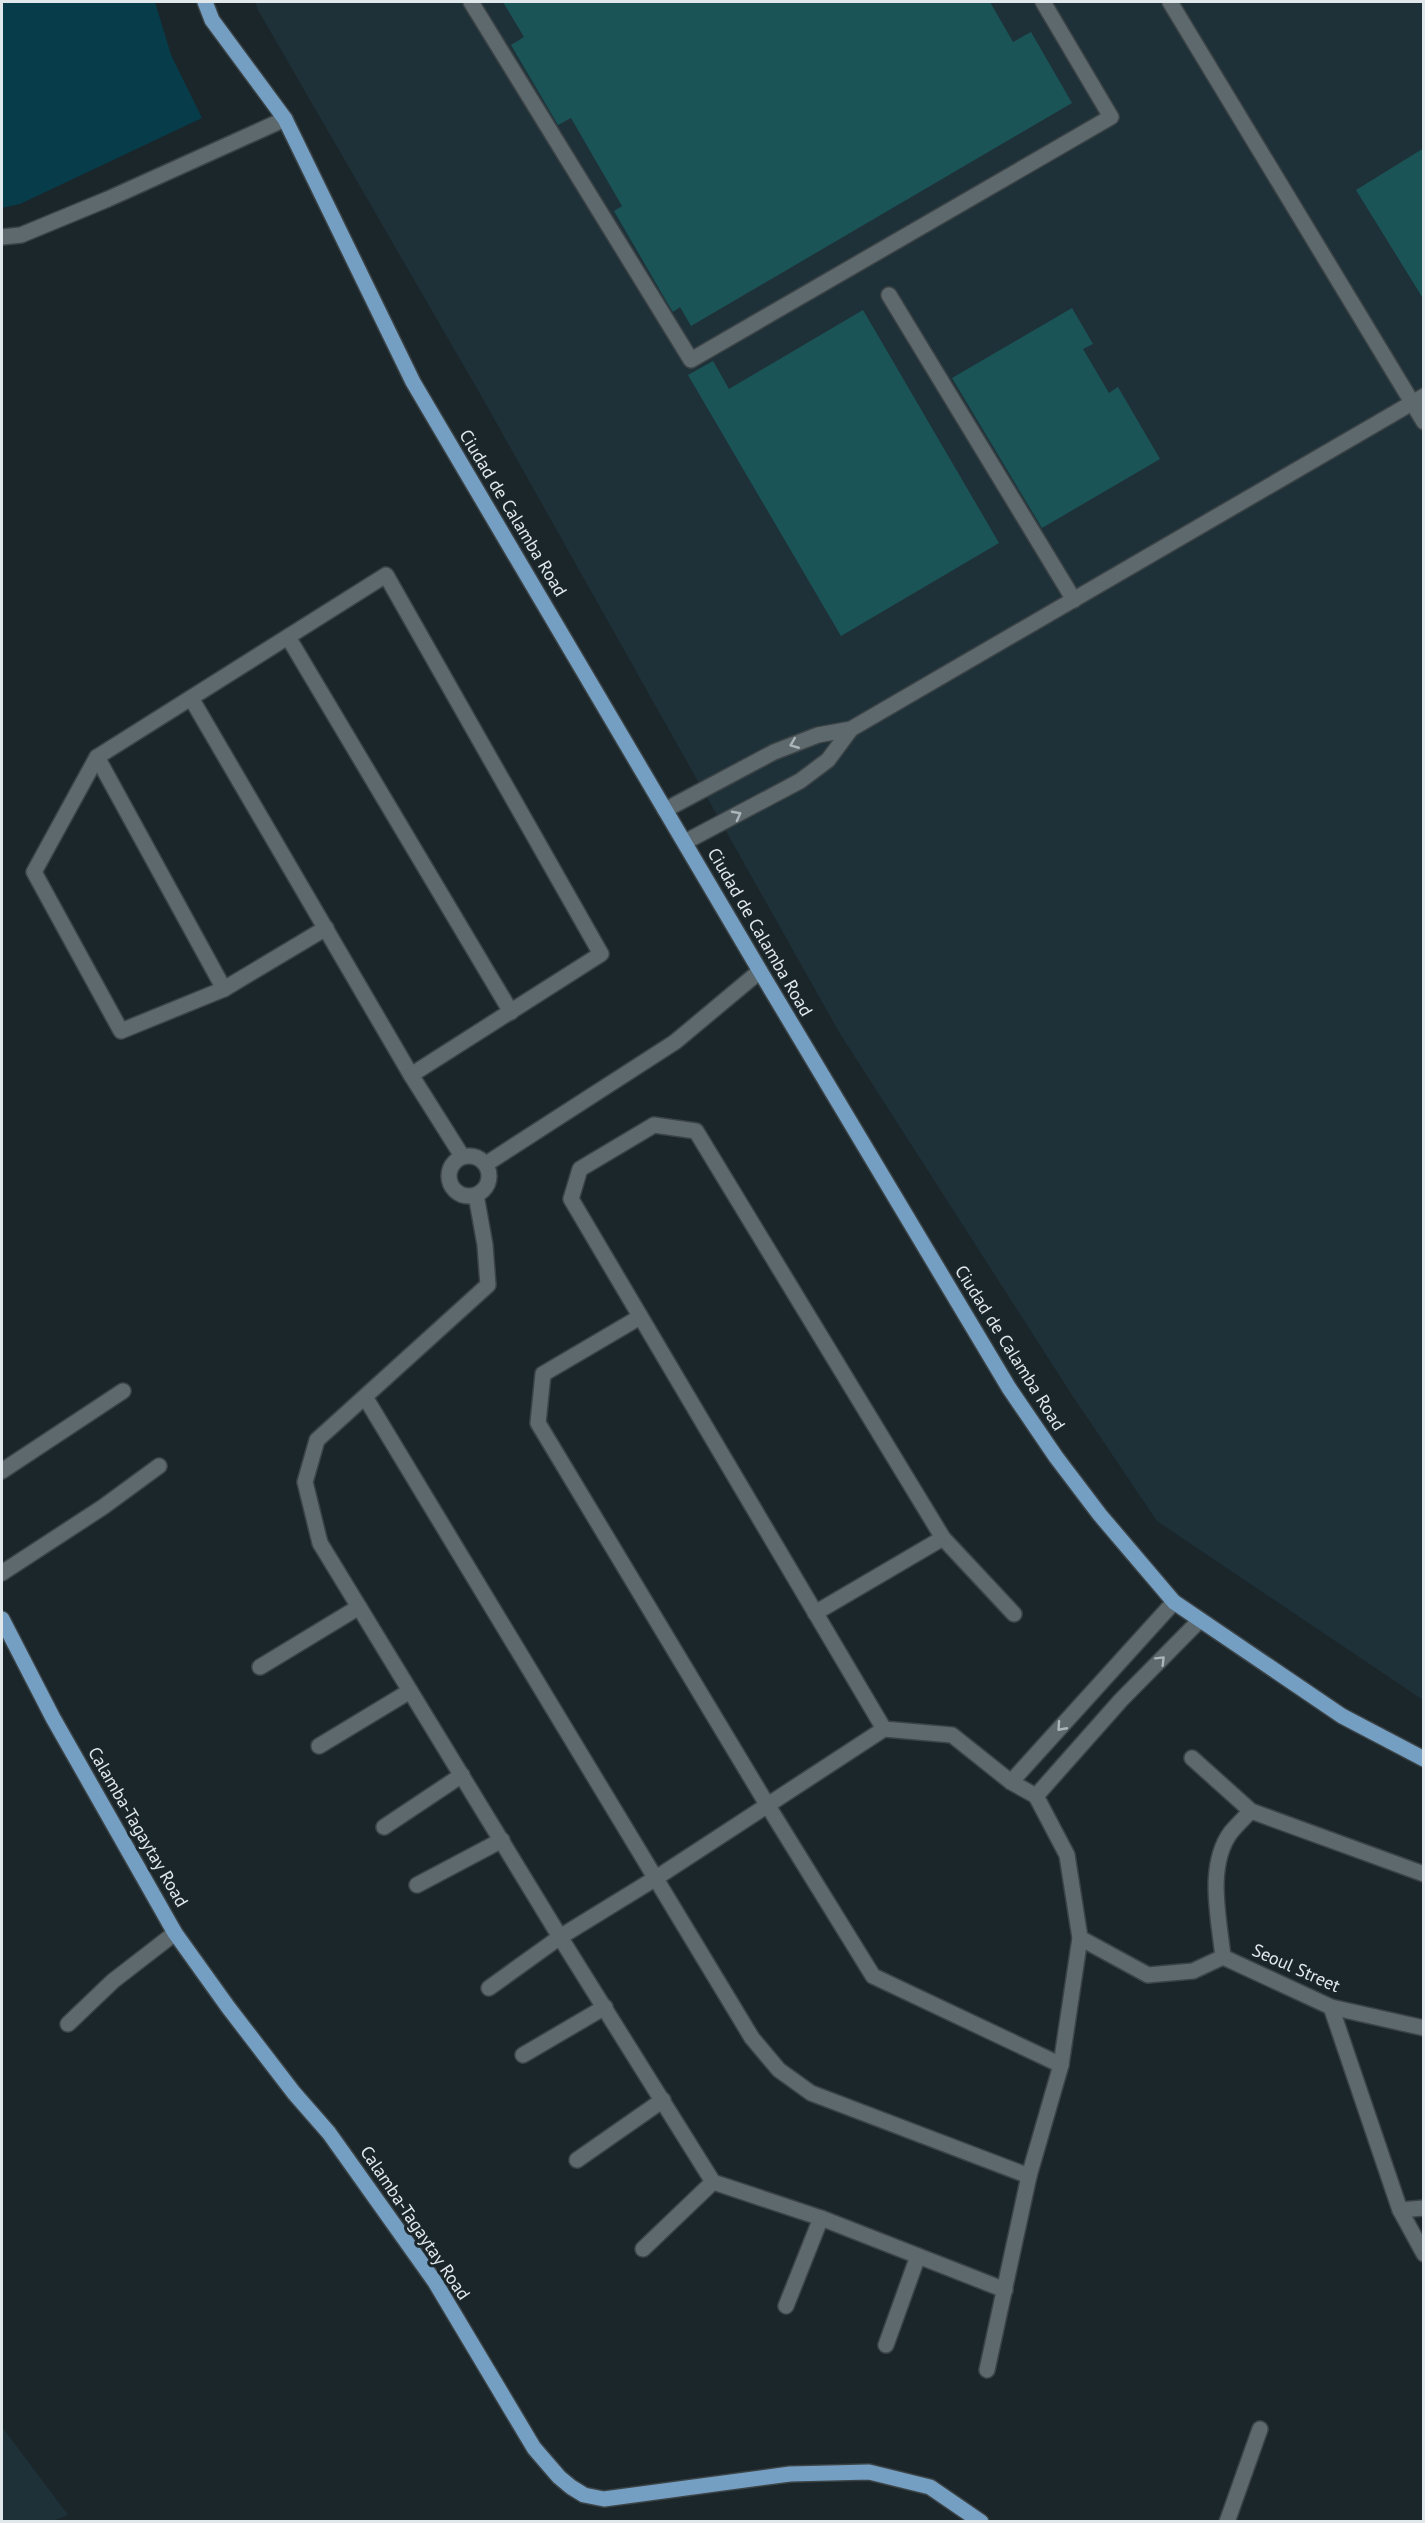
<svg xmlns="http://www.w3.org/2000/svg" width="1425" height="2523" font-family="'PT Sans',sans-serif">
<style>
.built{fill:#1f3138}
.green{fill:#073c4b}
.building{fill:#1b5457}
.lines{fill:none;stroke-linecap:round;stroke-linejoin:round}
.minor-casing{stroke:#3b4346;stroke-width:18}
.major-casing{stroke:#3b4346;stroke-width:18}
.minor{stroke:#5d696d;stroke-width:15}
.major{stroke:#749fc2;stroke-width:15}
.oneway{stroke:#acb5b9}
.labels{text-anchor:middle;stroke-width:6;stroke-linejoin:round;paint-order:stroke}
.street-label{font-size:18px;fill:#e1e8eb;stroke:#1b262a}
</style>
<rect width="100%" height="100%" fill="#1b262a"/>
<g class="built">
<polygon points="255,2 1423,2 1423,1700 1157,1521 1070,1392 839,1032 479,392 258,10"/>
<polygon points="2,2427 68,2515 53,2521 2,2521"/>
</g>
<polygon class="green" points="2,2 155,2 171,55 202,118 20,204 2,208"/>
<g class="building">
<polygon points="503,2 990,2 1013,42 1031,32 1072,103 691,326 680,307 673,312 668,304 614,211 622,206 571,118 558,125 511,45 524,37"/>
<polygon points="1424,148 1424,300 1356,190"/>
<polygon points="1072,308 1093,344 1083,349 1109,393 1118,387 1160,459 1042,528 952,378"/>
<polygon points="863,310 999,543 841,636 688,375 713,361 729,389"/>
</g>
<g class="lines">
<g class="minor-casing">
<g id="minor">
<polyline points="471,2 691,360 1111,117 1043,2"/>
<polyline points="1170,2 1424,422"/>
<polyline points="2,237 21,235 108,199 285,119"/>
<polyline points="889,295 1074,600"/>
<polyline points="288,637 511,1012"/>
<polyline points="191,698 411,1075 462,1156"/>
<polyline points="97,757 224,989"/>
<polyline points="665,810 774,752 818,735 851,729 1424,396"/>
<polyline points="685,842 800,781 828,760 851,729"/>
<polyline points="326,928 224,989 121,1031 34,872 97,757 386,575 601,954 411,1075"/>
<circle cx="469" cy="1176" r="20"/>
<polyline points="486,1164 675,1042 760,971"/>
<polyline points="476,1195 485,1245 488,1285 317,1440 305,1482 320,1543 560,1937 713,2182 821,2218 1005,2290"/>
<polyline points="640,1317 543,1374 538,1423 768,1806 873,1976 1061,2065"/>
<polyline points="365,1397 752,2038 779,2070 811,2093 1029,2176"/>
<polyline points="2,1471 123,1391"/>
<polyline points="2,1573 103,1507 159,1466"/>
<polyline points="815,1613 943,1538"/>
<polyline points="260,1667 359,1607"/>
<polyline points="319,1746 410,1691"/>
<polyline points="1192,1758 1251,1811 1424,1874"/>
<polyline points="1011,1782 1174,1602"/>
<polyline points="1036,1796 1121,1700 1200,1620"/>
<polyline points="384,1827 462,1775"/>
<polyline points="417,1885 502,1840"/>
<path d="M1080 1938 1148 1975 1193 1971 1223 1957C1219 1918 1206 1866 1231 1832 1237 1825 1244 1818 1251 1811"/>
<polyline points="1223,1957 1331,2007 1424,2028"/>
<polyline points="489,1988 560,1937 656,1878 884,1729"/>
<polyline points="1331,2007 1400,2210 1424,2254"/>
<polyline points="68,2024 113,1981 175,1933"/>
<polyline points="523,2055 605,2007"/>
<polyline points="577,2160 663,2100"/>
<polyline points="1400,2210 1424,2208"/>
<polyline points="643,2249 713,2182"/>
<polyline points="786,2306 821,2218"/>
<polyline points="886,2345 918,2256"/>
<polyline points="987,2370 1029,2176 1061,2065 1080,1938 1067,1855 1036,1796 1011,1782 952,1735 884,1729 571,1199 580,1169 654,1125 696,1131 943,1538 1014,1614"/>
<polyline points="1227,2522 1260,2429"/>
</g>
</g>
<g class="major-casing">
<g id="major">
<polyline points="205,2 212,20 285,119 413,382 760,971 1009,1388 1056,1457 1100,1515 1174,1602 1342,1716 1424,1759"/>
<polyline points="2,1619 53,1718 175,1933 228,2007 294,2093 329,2133 435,2282 534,2448 559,2477 571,2487 584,2495 604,2499 790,2474 869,2472 930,2487 981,2522"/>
</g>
</g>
<use href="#minor" class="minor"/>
<use href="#major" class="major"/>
</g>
<defs><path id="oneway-chevron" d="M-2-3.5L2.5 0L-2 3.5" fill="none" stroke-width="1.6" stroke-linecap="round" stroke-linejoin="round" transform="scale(1.5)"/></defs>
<g class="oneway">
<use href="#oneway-chevron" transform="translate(794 744) rotate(158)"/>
<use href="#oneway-chevron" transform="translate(737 815) rotate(-28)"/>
<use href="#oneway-chevron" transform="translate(1161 1660) rotate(-45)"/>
<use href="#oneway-chevron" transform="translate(1061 1727) rotate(132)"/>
</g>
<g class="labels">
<g class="street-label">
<text transform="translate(513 513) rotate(59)" y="6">Ciudad de Calamba Road</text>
<text transform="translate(760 932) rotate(60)" y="6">Ciudad de Calamba Road</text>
<text transform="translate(1010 1348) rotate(58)" y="6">Ciudad de Calamba Road</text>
<text transform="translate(138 1827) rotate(60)" y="6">Calamba-Tagaytay Road</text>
<text transform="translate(1296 1968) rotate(24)" y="6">Seoul Street</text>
<text transform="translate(415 2223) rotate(56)" y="6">Calamba-Tagaytay Road</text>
</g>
</g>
<rect width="1425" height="2523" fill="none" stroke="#e1e8eb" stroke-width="6"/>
</svg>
